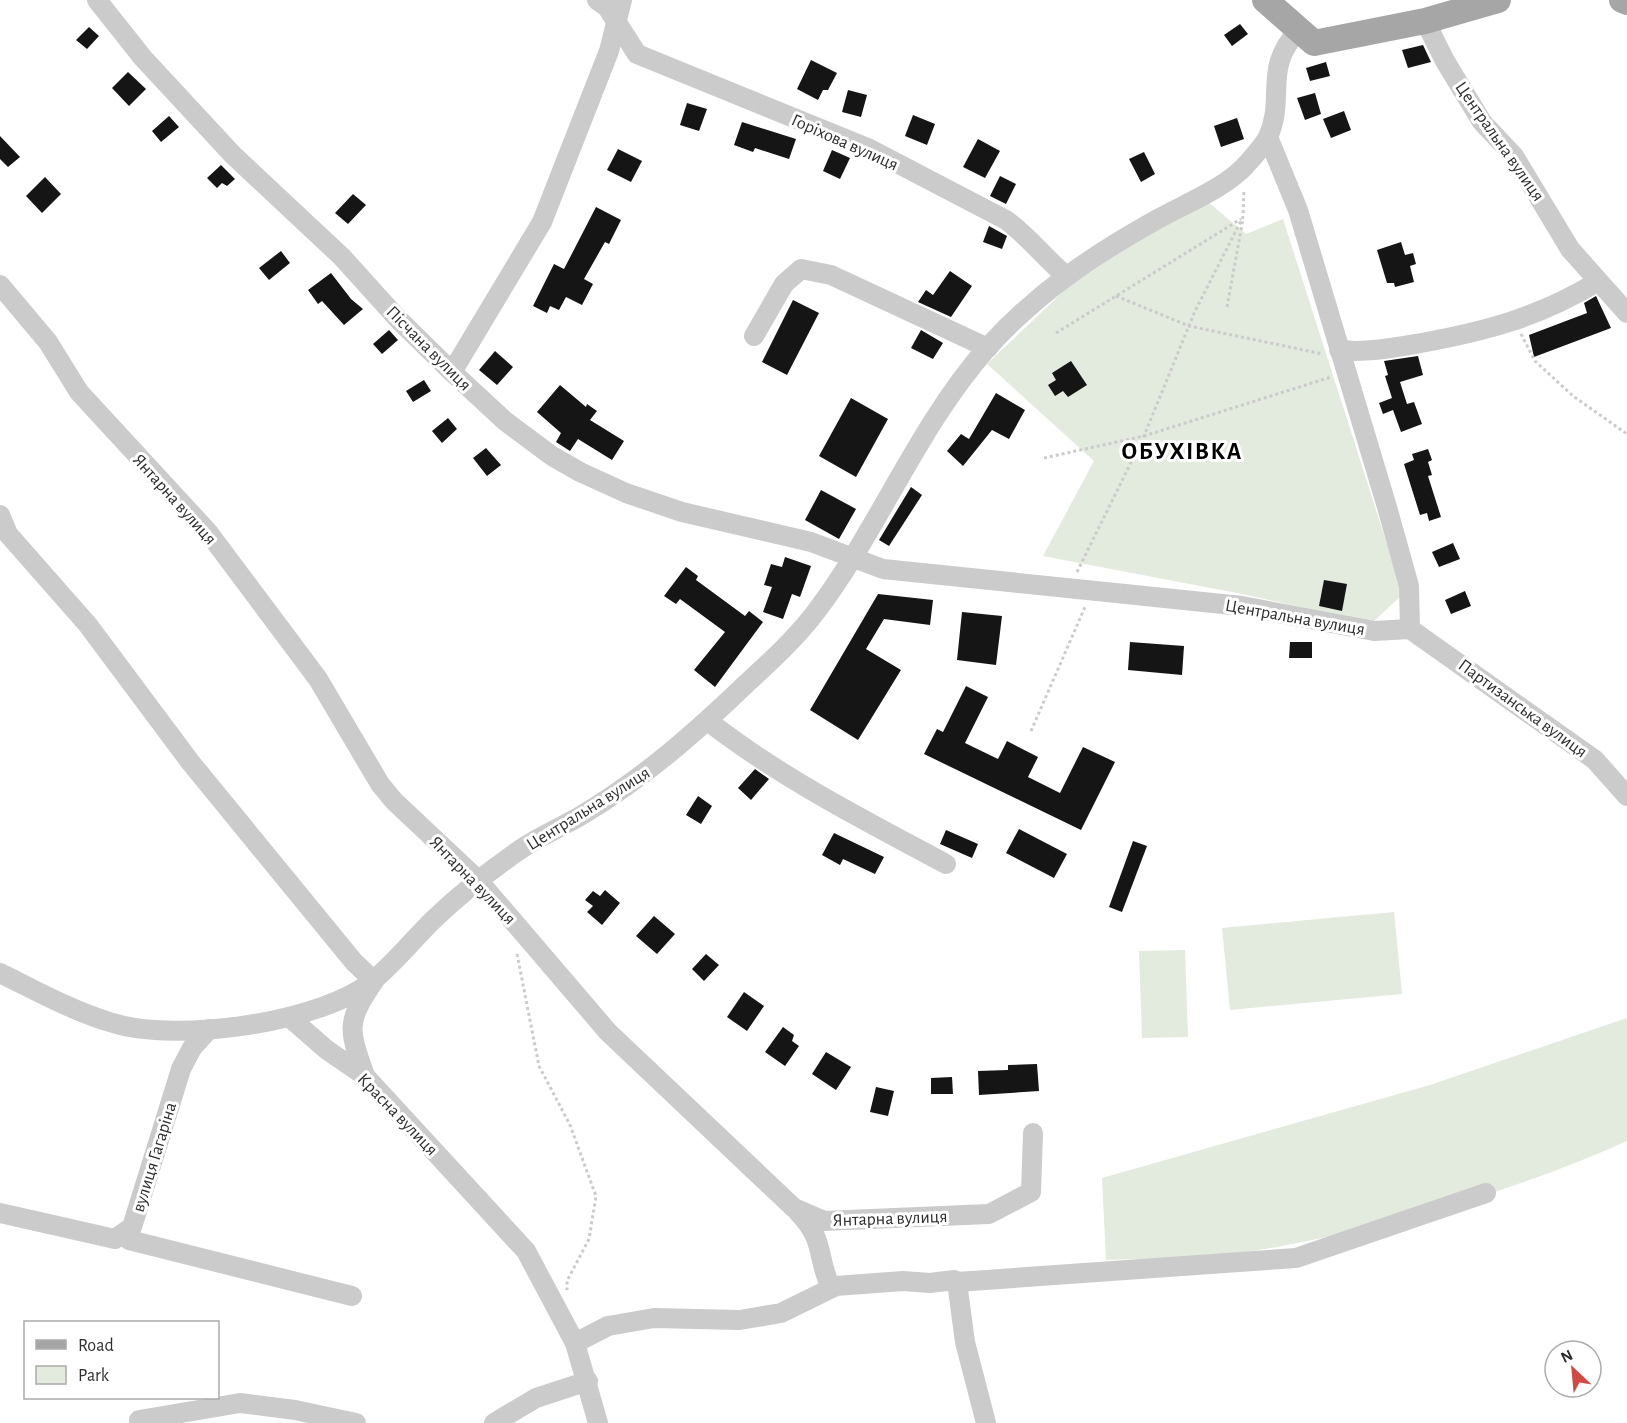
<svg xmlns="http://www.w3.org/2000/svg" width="1627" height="1423" font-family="'Alegreya Sans',sans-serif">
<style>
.green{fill:#e3eade}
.building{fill:#151515}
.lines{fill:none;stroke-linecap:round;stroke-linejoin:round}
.path{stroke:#cbcbcb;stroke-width:3;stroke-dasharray:3 3;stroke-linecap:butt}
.minor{stroke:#cbcbcb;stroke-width:20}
.major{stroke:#a6a6a6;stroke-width:26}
.labels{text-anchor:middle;stroke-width:6;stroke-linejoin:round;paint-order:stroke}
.street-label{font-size:18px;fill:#2e2e2e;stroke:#fff}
.district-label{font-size:24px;font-weight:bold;letter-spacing:1.5px;fill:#000;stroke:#fff}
</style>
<rect width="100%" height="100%" fill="#fff"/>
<g class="green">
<polygon points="1208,202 1246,234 1283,219 1403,594 1372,623 1242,594 1043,556 1094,461 987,364 1069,286 1155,228"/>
<polygon points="1394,912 1402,994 1230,1010 1222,928"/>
<polygon points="1185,950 1188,1037 1142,1038 1139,951"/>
<path d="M1627 1018V1141C1504 1196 1367 1234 1234 1254 1192 1260 1148 1258 1106 1260L1102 1178 1430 1085Z"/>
</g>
<g class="building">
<polygon points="1240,24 1248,34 1232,46 1224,35"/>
<polygon points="89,27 99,36 87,49 76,40"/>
<polygon points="1423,45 1431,62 1408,68 1402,50"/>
<polygon points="811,60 837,73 828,90 823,90 818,100 797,89"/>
<polygon points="1326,62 1330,76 1310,81 1306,68"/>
<polygon points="128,72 146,89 129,106 112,88"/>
<polygon points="848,90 867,95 861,117 842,112"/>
<polygon points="1315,93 1321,114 1305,120 1297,98"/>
<polygon points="687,103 707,109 699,131 680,125"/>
<polygon points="1344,111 1351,130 1331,138 1323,119"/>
<polygon points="913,115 935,124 927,145 905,136"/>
<polygon points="169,116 179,127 161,142 152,131"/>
<polygon points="1237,118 1244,139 1221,147 1214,126"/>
<polygon points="742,122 796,139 789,159 755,148 753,152 734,145"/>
<polygon points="0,136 20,157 8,167 0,159"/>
<polygon points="978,139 1000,151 985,178 963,167"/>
<polygon points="618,149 642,161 631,182 607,170"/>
<polygon points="832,150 850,158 840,179 823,171"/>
<polygon points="1144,152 1155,174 1141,182 1129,159"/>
<polygon points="221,165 235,179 227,186 222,183 217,188 207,178"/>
<polygon points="1000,176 1016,184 1006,204 990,196"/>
<polygon points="45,177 61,194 42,213 26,196"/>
<polygon points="353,194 366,205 348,224 335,213"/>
<polygon points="596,207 621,220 609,244 605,242 584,279 593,284 582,305 566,297 559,310 550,306 547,313 533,306 554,264 564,269"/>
<polygon points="989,226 1007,236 1002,249 983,242"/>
<polygon points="1401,242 1405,255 1413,253 1416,264 1410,266 1414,282 1395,287 1394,283 1387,283 1377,250"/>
<polygon points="281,251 290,263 269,280 259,268"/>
<polygon points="950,271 972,286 951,317 918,302 926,290 933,295"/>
<polygon points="331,273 351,299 363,309 344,325 322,301 318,304 308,290"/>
<polygon points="1596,296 1611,328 1534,357 1529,335 1587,313 1584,303"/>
<polygon points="793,300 819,313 787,375 762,362"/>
<polygon points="389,330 398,340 382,354 373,344"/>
<polygon points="921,330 943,343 933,359 911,348"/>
<polygon points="495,351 513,367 497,385 479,370"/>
<polygon points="1418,356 1423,375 1400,382 1407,404 1414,402 1422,424 1401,432 1393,410 1383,414 1379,403 1392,398 1385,376 1388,375 1384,361"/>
<polygon points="1071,361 1087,385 1068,397 1063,391 1055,396 1048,385 1056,380 1052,373"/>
<polygon points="424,380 431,391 413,402 406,391"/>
<polygon points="560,385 586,407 587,404 597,411 590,420 624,441 612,460 578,439 570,451 556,442 561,433 537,412"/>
<polygon points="996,393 1025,410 1009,439 992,430 963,466 947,451 961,434 969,439"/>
<polygon points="851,398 888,419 856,477 819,456"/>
<polygon points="448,418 457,429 442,443 432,431"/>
<polygon points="486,448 501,465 487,476 473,458"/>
<polygon points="1428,449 1432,460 1428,462 1432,475 1428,476 1441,517 1429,521 1427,513 1420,515 1404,464 1414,460 1412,454"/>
<polygon points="911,487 922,495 889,546 879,540"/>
<polygon points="821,490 856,509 839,539 805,520"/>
<polygon points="1453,543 1460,559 1439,567 1432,552"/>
<polygon points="785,557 811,566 800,597 792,594 783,619 763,612 772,587 764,585 771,564 782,567"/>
<polygon points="686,567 698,576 696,580 745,616 749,611 763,622 715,687 694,670 725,632 680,599 676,604 664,596"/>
<polygon points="1324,580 1347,584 1342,611 1319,606"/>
<polygon points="1465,591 1471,606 1451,614 1445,600"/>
<polygon points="878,594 933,600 930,625 884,619 866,649 901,670 858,740 810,710"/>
<polygon points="962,612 1002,616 996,665 957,660"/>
<polygon points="1130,642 1184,646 1182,675 1128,670"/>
<polygon points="1290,642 1312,642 1312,658 1289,658"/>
<polygon points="966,686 988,697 965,743 998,759 1007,741 1038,757 1028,777 1060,793 1083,747 1115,762 1081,830 924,754 937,729 943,732"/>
<polygon points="755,769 769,779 751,800 738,788"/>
<polygon points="698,796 712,806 701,824 686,815"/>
<polygon points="1019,829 1067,854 1054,878 1006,853"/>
<polygon points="946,830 978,844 972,858 940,844"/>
<polygon points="834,833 884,857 875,874 843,859 840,865 822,855"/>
<polygon points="1133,841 1147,846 1122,912 1109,907"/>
<polygon points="605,890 620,903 602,925 587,912 593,906 585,900 593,891 600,896"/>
<polygon points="654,916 675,934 657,954 636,936"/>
<polygon points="706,954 719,965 704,981 692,969"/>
<polygon points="744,992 764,1006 747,1031 727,1017"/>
<polygon points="783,1027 794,1035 792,1041 799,1046 785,1066 765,1052"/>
<polygon points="826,1052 851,1067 836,1090 812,1074"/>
<polygon points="1037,1064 1039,1091 979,1095 978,1071 1008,1070 1008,1065"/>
<polygon points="952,1077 953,1094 931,1094 931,1078"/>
<polygon points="876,1087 894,1091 888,1116 870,1112"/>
</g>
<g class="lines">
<g class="path">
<polyline points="1116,296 1189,326 1323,354"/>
<polyline points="1227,307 1243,219"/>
<polyline points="1056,333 1241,219"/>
<polyline points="1521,334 1535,361 1573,396 1627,434"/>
<polyline points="1044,458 1144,436 1331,377"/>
<polyline points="1077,572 1144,436 1195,311 1243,217 1244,190"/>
<polyline points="1031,731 1085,607"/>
<polyline points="517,954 539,1066 570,1125 596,1196 589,1239 567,1281 567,1290"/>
</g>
<g class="minor">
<polyline points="97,0 143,58 233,155 342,257 398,319 452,372 505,421 552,456 580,472 626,493 682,512 811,542 883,569 1242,606 1374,631 1410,629"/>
<path d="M597 0 607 7 637 54 870 149 1006 220C1028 236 1044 257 1065 275"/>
<polyline points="1425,21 1445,61 1482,122 1514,156 1570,249 1627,313"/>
<polyline points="1268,137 1298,210 1387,507 1409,586 1410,629"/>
<polyline points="0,285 48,342 79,392 208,532 318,679 380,784 394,801 477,879 608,1032 794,1208 824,1221 989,1214 1031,1192 1033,1133"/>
<polyline points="754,336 784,284 801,269 831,275 988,348"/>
<path d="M1339 350C1367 353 1392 348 1421 343 1487 331 1539 317 1597 282"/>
<polyline points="452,372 542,222 609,51 622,0"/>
<path d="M0 515 8 534 88 625 191 763 354 962 374 981C345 1023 349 1030 365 1076"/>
<polyline points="1410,629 1595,760 1627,796"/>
<path d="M708 721C781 778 864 820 946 864"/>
<path d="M0 973C37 991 74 1012 113 1023 176 1043 325 1023 376 978 396 961 413 940 432 921 460 894 489 871 521 849 540 836 562 827 582 815 644 778 696 732 747 683 771 661 795 639 815 613 879 529 917 427 988 347 1037 293 1093 255 1156 220 1184 204 1224 189 1246 165 1253 157 1263 146 1268 137 1286 98 1262 68 1299 30"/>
<polyline points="289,1017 327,1050 365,1076 526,1251 575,1343 598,1423"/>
<path d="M798 1212C826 1241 816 1256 831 1288"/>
<polyline points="0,1213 115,1239 132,1227 181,1069 192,1048 209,1029"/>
<polyline points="125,1234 129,1240 352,1296"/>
<polyline points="957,1282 965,1342 986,1423"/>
<polyline points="575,1343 608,1326 654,1318 740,1320 781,1313 836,1286 903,1281 930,1283 954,1280 957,1282 1296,1258 1486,1193"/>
<polyline points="139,1420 240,1403 295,1410 356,1423"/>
<polyline points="494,1423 536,1398 588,1381"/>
</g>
<g class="major">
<polyline points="1265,0 1314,43 1425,21 1498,0"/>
<polyline points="1622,0 1627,2"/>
</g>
</g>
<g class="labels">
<g class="street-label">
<text transform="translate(1500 141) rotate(55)" y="6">Центральна вулиця</text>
<text transform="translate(845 142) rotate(24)" y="6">Горіхова вулиця</text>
<text transform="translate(429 348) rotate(45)" y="6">Пісчана вулиця</text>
<text transform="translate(175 499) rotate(48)" y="6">Янтарна вулиця</text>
<text transform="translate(1295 617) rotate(10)" y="6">Центральна вулиця</text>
<text transform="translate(1523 708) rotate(36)" y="6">Партизанська вулиця</text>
<text transform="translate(588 808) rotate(-32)" y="6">Центральна вулиця</text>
<text transform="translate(473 880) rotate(46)" y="6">Янтарна вулиця</text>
<text transform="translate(398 1114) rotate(46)" y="6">Красна вулиця</text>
<text transform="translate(154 1157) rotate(-73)" y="6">вулиця Гагаріна</text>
<text transform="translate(890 1218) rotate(-2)" y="6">Янтарна вулиця</text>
</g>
<g class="district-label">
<text x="1182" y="459">ОБУХІВКА</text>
</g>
</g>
<rect x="24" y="1321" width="195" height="78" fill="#ffffff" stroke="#ababab" stroke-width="1.5"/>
<rect x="36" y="1340" width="30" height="9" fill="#a6a6a6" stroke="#ababab" stroke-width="1.5"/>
<text x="78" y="1351" font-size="18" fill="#2e2e2e">Road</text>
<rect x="36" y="1366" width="30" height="18" fill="#e3eade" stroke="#ababab" stroke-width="1.5"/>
<text x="78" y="1381" font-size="18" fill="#2e2e2e">Park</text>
<g transform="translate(1573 1369) rotate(334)"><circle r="28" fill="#ffffff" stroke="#ababab" stroke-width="1.5"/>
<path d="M0-4.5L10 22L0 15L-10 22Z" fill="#d24944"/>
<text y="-9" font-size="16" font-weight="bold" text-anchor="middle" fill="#2e2e2e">N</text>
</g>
</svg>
